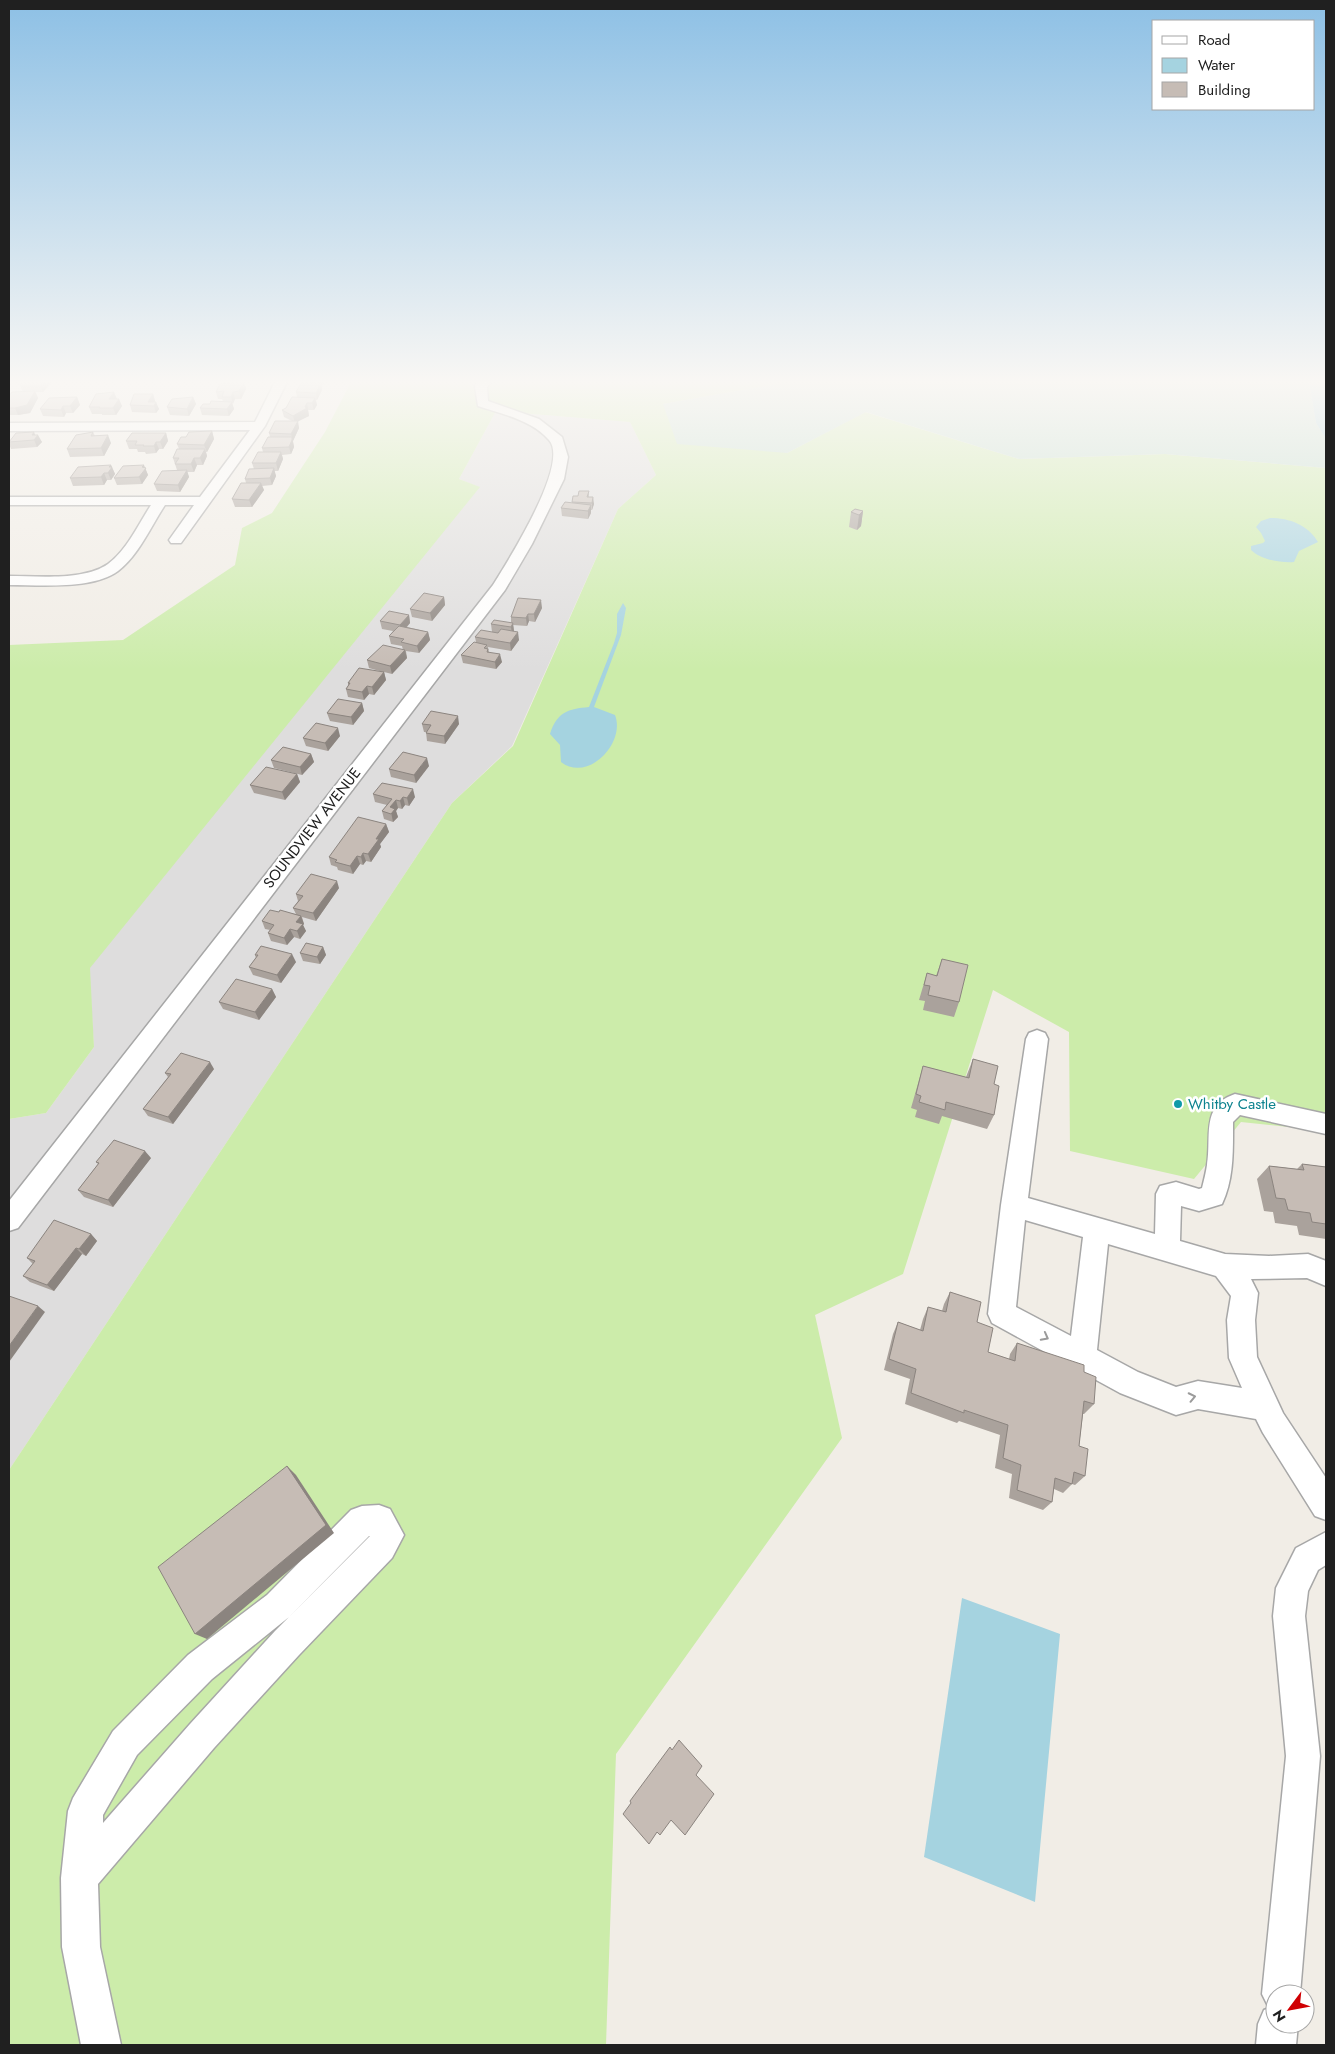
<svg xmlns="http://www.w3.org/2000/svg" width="1335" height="2054" font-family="Jost,sans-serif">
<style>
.residential{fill:#dedddd}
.grass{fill:#ccecaa}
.wetland{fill:#c2dfd1}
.water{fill:#a5d3e0}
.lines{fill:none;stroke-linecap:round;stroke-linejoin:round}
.minor-casing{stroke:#a7a7a7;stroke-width:3}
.minor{fill:#fff;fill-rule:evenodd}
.wall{fill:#aaa29c}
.shaded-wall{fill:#8b847f}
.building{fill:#c6bcb5;stroke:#8b847f}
.oneway{stroke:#9b9b9b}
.culture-dot{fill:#0f9aa8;stroke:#fff;stroke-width:2}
.labels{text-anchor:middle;stroke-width:5;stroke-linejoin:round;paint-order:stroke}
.street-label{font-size:15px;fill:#202020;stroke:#fff}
.culture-label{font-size:15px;fill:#0d838f;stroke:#fff;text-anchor:start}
</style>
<rect width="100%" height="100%" fill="#f1ede6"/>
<polygon class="residential" points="496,411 630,422 656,475 618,509 512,746 452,803 9,1470 9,1119 46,1113 94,1047 89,968 479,487 459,479"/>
<polygon class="grass" points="351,382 789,382 663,404 787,453 865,412 1019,459 1165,454 1326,468 1326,1131 1241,1122 1194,1179 1070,1151 1069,1032 993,990 903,1274 815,1315 842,1438 616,1754 606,2045 9,2045 9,1470 452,803 513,746 618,509 656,475 630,422 496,411 459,479 480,487 90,968 94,1047 46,1113 9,1119 9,645 123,640 235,565 242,528 272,513 325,432"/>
<polygon class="wetland" points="789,382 1309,382 1316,423 1326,439 1326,468 1165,454 1019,459 866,412 787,453 677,444 663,404"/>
<g class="water">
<polygon points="1309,382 1326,382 1326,439 1316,423"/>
<path d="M1270 518C1290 518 1308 525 1318 542L1299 551 1294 562C1281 563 1261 560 1251 550V546L1263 543 1265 541 1261 533 1256 527 1261 521Z"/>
<path d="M623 603 626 608 621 635 594 707 615 715C626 743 588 783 561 762L560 745 550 734C557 712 568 709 589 707L614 643 617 633V614Z"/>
<polygon points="962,1598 1060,1634 1035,1902 924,1857"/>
</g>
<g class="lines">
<g class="minor-casing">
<g id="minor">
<path d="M275 382H287L265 426 181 543H171L169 540 194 505H165C151 526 139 555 118 571 92 590 40 585 9 585V576C37 576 84 581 108 564 127 550 138 525 151 505H9V497H200L250 430 9 431V423L255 422Z"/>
<path d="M478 382H491L487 387 488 401 539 419 562 437 568 457 564 479 532 544 505 590 18 1228 9 1231V1201L493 585C508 561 570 463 549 440 532 420 502 414 478 406L475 386Z"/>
<path d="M1037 1030 1045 1033 1048 1039 1028 1198 1155 1234 1156 1194 1160 1186 1176 1182 1199 1189 1202 1188C1204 1180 1206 1172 1207 1165 1212 1137 1200 1106 1235 1094L1326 1114V1134L1240 1115 1233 1122C1233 1150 1234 1179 1222 1204L1199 1211 1181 1206 1180 1241 1225 1254 1269 1256 1308 1254 1326 1261V1286L1307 1278 1251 1279 1258 1293 1255 1320 1257 1357 1283 1413 1326 1478V1520L1315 1516 1263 1433 1256 1419 1198 1409 1176 1415 1120 1393 992 1323 988 1314 1001 1205 1026 1039 1029 1033ZM1025 1220 1083 1237 1071 1336 1016 1307ZM1108 1244 1216 1276 1231 1296 1227 1320 1229 1358 1242 1388 1198 1381 1176 1387 1138 1372 1097 1350Z"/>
<path d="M379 1505 390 1509 404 1535 392 1558 299 1655 214 1748 98 1884 100 1947 121 2045H81L62 1947 61 1878 68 1811 73 1798 113 1731 188 1655 267 1595 351 1510 362 1506ZM369 1536H370L275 1631 190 1724 103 1823V1815L137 1755 212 1679 289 1617Z"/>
<polygon points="1326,1532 1326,1565 1318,1570 1308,1591 1305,1616 1320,1756 1300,1994 1275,1994 1275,2024 1298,2024 1296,2045 1256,2045 1258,2024 1264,2010 1269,2008 1262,1994 1286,1756 1273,1616 1276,1588 1296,1548"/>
</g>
</g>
<use href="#minor" class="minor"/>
</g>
<g class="wall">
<polygon points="22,382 52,382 43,392 35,392 38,398 30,413 18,415 9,415 9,396 23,392 20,385"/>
<polygon points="72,382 89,382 72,383"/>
<polygon points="244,382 246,389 241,399 235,399 232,404 234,409 229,416 202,415 200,408 210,404 223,401 222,399 218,399 216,392"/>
<polygon points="305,382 327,382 325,385 321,385 322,390 317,400 316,400 317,405 314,410 308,410 309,416 297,421 299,428 293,441 294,447 291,454 282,455 283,459 278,471 274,471 276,476 272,485 262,486 264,490 252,507 235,507 232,499 246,483 245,479 254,469 252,463 263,452 262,448 270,437 269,433 292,421 284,417 282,410 286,408 297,397 296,392"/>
<polygon points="153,394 155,401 155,402 159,409 156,413 132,412 130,405"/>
<polygon points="77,397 80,405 73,413 66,413 64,417 43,416 40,409"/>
<polygon points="193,397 196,404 189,416 170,415 167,407"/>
<polygon points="117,399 122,406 116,415 102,415 102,414 92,414 89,407"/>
<polygon points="212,431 214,439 207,452 206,452 207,456 203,465 197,465 194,472 187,472 189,477 180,492 157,491 154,484 177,470 173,458 179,449 177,444 186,437"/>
<polygon points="93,432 95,436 111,443 104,456 70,457 67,449"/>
<polygon points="166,433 168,441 163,449 159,449 156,453 146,454 145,452 138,452 137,449 129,449 126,441"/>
<polygon points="35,435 42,442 37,447 11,449 9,444 9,441"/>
<polygon points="111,465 115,474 111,480 107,480 104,485 73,486 70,478"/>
<polygon points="145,468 148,475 142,484 117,485 114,478"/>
<polygon points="589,491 589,497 594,504 592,510 591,510 591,513 588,519 562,516 561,508 572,503 572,502 578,496"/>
<polygon points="863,511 861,526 857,530 849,527 851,512"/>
<polygon points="444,597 445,605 432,621 412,617 410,609"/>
<polygon points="542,608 535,622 529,621 527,626 513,625 514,631 519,640 511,651 488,647 489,652 502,662 496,669 463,663 461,655 476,642 475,637 492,632 491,624 511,623 511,617"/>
<polygon points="409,615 410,623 407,627 428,632 430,640 419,653 406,651 407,658 392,674 384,672 386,680 374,695 369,694 364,700 348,697 346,689 348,686 348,683 383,672 369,668 367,660 403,650 402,646 391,644 389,636 393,631 382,629 380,621"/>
<polygon points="362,703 364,711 353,725 330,721 327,713"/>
<polygon points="422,724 459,724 445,744 427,741 426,732 424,732"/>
<polygon points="340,736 328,751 306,746 303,738"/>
<polygon points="311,754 314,762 302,775 274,768 271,760"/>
<polygon points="429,766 416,783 391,777 389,769"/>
<polygon points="297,774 300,782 285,800 254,793 250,785"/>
<polygon points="373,794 415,797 409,806 405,805 402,809 398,808 396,811 398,817 393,822 384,819 382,811 387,805 375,802"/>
<polygon points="386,824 389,832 380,844 381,847 371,862 366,861 363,865 360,864 353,874 338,870 337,867 331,865 329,857"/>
<polygon points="339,888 316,921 302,917 304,924 303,925 306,931 300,939 294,937 287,945 271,941 268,933 270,930 265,929 262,921 279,912 296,914 293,908 298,901 296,894"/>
<polygon points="323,947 326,955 320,964 303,961 300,953"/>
<polygon points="255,955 296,962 281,983 253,975 249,967 256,958"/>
<polygon points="942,959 959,1002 954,1017 923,1010 925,1001 919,1000 927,973 936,976"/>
<polygon points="272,989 276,997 259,1020 223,1009 219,1002"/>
<polygon points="973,1059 994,1084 994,1115 987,1129 942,1116 939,1124 915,1117 917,1110 911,1108 923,1066 966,1077"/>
<polygon points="214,1069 173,1124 148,1116 143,1109 168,1077 165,1073"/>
<polygon points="151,1158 113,1207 84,1197 78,1190 98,1164 96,1162"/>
<polygon points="1302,1164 1326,1167 1326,1239 1299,1235 1297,1226 1275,1223 1273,1212 1264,1211 1257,1179 1269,1166 1297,1169"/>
<polygon points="91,1234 97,1241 86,1256 82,1254 54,1291 30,1282 23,1276 33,1264 27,1258"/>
<polygon points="950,1292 977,1322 988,1352 1009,1359 1010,1354 1017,1343 1084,1372 1094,1404 1084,1414 1083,1414 1079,1446 1085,1476 1075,1485 1072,1484 1063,1493 1054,1489 1052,1502 1043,1510 1009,1498 1012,1474 995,1468 1000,1435 959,1421 957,1423 905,1404 910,1379 884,1370 893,1334 898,1322 920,1330 923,1319 928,1307 942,1311 944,1304"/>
</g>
<g class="shaded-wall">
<polygon points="43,382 52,382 43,392 40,385"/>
<polygon points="244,382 246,389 241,399 239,391"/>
<polygon points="321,383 322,390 317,400 316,393"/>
<polygon points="35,391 38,398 30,413 18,415 15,408"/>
<polygon points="114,392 117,399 109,399"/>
<polygon points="233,392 235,399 233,404 231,397"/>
<polygon points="153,394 155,401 152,406 148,402"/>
<polygon points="77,397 80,405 73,413 70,406"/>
<polygon points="193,397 196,404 189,416 187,409"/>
<polygon points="315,398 317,405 314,410 312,403"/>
<polygon points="119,399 122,406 116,415 113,408"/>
<polygon points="156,402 159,409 156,413 154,406"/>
<polygon points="232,402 234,409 229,416 227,409"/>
<polygon points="307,403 309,416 295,423 293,416 305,407"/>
<polygon points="63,406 66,413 64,417 61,410"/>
<polygon points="298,421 299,428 293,441 291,434"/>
<polygon points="212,431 214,439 207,452 204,445"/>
<polygon points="34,432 36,437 38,435 42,442 37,447 32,435"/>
<polygon points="166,433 168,441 163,449 160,442"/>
<polygon points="108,435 111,443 104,456 101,448"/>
<polygon points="292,437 294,447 291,454 289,447"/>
<polygon points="156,442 159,449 156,453 154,446"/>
<polygon points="205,449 207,456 203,465 200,458"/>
<polygon points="281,452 283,459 278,471 276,463"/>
<polygon points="194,458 197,465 194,472 191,464"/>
<polygon points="111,465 115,474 111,480 108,473 109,467"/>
<polygon points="144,465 148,475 142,484 139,477 142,467"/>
<polygon points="274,468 276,476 272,485 270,478"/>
<polygon points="187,470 189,477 180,492 178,485"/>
<polygon points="104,473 107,480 104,485 101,477"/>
<polygon points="261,483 264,490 252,507 249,500"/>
<polygon points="593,497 594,504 592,510 592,503"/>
<polygon points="591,505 591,513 588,519 588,511"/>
<polygon points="863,511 861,526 857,530 859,515"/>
<polygon points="444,597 445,605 432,621 430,613"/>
<polygon points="541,600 542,608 535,622 534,614"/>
<polygon points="528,614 529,621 527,626 526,618"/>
<polygon points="409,615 410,623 401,633 400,625"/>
<polygon points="513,623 514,631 512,635 511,627"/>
<polygon points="428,632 430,640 419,653 417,646"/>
<polygon points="518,632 519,640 511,651 510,643"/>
<polygon points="405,650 407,658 392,674 390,666"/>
<polygon points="500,654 502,662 496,669 495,662"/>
<polygon points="384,672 386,680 374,695 372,687"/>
<polygon points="367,686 369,694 364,700 362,692"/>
<polygon points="362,703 364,711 353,725 351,717"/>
<polygon points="458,716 459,724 445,744 444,736"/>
<polygon points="338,728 340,736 328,751 325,743"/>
<polygon points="311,754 314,762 302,775 300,767"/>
<polygon points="427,758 429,766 416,783 414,775"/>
<polygon points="297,774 300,782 285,800 282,792"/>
<polygon points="413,789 415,797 409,806 407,798"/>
<polygon points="403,797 405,805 402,809 400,801"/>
<polygon points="396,800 398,808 396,811 398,817 393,822 390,807"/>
<polygon points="386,824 389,832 380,844 381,847 371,862 368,854 376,839"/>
<polygon points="363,853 366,861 363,865 361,857"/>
<polygon points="357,856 360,864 353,874 350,866"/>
<polygon points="337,881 339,888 316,921 313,913"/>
<polygon points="301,916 304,924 303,925 306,931 300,939 297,931 296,922"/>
<polygon points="290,929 294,937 287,945 284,938"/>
<polygon points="323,947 326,955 320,964 317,957"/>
<polygon points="292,954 296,962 281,983 277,975"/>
<polygon points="272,989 276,997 259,1020 255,1012"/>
<polygon points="210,1062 214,1069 173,1124 168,1117"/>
<polygon points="145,1151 151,1158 113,1207 108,1200"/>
<polygon points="91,1234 97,1241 86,1256 79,1249"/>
<polygon points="76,1248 82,1254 54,1291 47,1285"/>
<polygon points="38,1306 45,1312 9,1362 9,1346"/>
<polygon points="287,1466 296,1475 334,1533 207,1639 195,1634"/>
</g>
<g class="building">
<polygon points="22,382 43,382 40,385 20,385"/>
<polygon points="244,382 239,391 233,392 231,397 222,397 224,391 216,392 220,384"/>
<polygon points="301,383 321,383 316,393 296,392"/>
<polygon points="35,391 27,405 15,408 9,408 9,396 12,392"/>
<polygon points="114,392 109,399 119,399 113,408 99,408 100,407 89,407 96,394"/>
<polygon points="134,394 153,394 148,402 156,402 154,406 130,405"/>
<polygon points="77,397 70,406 63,406 61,410 40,409 49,398"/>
<polygon points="193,397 187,409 167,407 172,399"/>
<polygon points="292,397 315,398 312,403 307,403 305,407 307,408 293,416 282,410 286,408"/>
<polygon points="211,401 232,402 227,409 200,408 203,404 210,404"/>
<polygon points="275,421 298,421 291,434 269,433"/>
<polygon points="212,431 204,445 177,444 181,437 186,437 189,432"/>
<polygon points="34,432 32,435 38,435 34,440 9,442 16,433"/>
<polygon points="93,432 91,436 108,435 101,448 67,449 76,435"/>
<polygon points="132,433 166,433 160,442 156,442 154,446 143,446 144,445 135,445 137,441 126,441"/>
<polygon points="268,437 292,437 292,440 289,447 262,448"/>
<polygon points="177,449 205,449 200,458 194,458 191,464 175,464 179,458 173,458"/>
<polygon points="258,452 281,452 276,463 252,463"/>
<polygon points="111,465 109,467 112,467 108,473 104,473 101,477 70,478 78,467"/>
<polygon points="144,465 142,467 146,468 139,477 114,478 123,466"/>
<polygon points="274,468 270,478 245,479 249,469"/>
<polygon points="187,470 178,485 154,484 162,471"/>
<polygon points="241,483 261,483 249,500 232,499"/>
<polygon points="579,491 589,491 587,497 593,497 592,503 572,502 573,496 578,496"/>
<polygon points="565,502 591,505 588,511 561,508"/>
<polygon points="855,509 863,511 859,515 851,512"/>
<polygon points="424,593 444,597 430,613 410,609"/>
<polygon points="518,598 541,600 534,614 528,614 526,618 511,617"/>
<polygon points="389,611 409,615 400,625 380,621"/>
<polygon points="494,620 513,623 511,627 491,624"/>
<polygon points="399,626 428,632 417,646 401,642 404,639 389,636"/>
<polygon points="501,629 518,632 510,643 475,637 481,630 498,633"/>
<polygon points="474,642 487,645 484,648 488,649 487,652 500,654 495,662 461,655"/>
<polygon points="383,645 405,650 390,666 367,660"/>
<polygon points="359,668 384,672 372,687 367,686 362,692 346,689 350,683 348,683"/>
<polygon points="338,699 362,703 351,717 327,713"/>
<polygon points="431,711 458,716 444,736 426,733 431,725 422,724"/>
<polygon points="316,723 338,728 325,743 303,738"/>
<polygon points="283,747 311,754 300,767 271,760"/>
<polygon points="403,752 427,758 414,775 389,769"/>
<polygon points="266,767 297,774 282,792 250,785"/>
<polygon points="382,783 413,789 407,798 403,797 400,801 396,800 390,807 395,809 391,814 382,811 392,799 373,794"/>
<polygon points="358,817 386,824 376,839 379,839 368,854 363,853 361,857 357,856 350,866 335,862 337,860 329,857"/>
<polygon points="311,874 337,881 313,913 293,908 303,896 296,894"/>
<polygon points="270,910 279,912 280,910 301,916 296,922 303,924 297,931 290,929 284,938 268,933 274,925 262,921"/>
<polygon points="306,943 323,947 317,957 300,953"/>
<polygon points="261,946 292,954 277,975 249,967 258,955 255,955"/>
<polygon points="942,959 968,965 959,1002 928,995 930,986 924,985 927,973 937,976"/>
<polygon points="236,979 272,989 255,1012 219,1002"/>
<polygon points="181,1053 210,1062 168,1117 143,1109 171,1074 165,1073"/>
<polygon points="973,1059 998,1066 994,1084 999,1086 994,1115 946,1102 945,1110 919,1102 921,1096 916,1094 923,1066 969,1078"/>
<polygon points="114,1140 145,1151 108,1200 78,1190 99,1163 96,1162"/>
<polygon points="1302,1164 1326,1167 1326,1224 1312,1222 1310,1213 1288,1210 1285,1199 1276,1198 1269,1166 1304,1170"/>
<polygon points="54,1220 91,1234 79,1249 76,1248 47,1285 23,1276 35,1261 27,1258"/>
<polygon points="950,1292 981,1302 977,1322 993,1328 988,1352 1015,1361 1017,1343 1084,1365 1084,1372 1096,1377 1094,1404 1084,1401 1079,1446 1088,1449 1085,1476 1074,1472 1072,1484 1055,1478 1052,1502 1017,1490 1021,1465 1003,1458 1008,1425 964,1410 964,1413 911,1393 916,1369 889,1359 898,1322 923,1331 928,1307 946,1312"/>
<polygon points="9,1296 38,1306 9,1346"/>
<polygon points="287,1466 326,1525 195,1634 158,1567"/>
<polygon points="679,1740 702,1766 696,1775 714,1794 685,1835 671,1820 660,1835 657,1832 649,1844 623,1814 631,1803 630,1801 670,1747 672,1750"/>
</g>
<defs><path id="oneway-chevron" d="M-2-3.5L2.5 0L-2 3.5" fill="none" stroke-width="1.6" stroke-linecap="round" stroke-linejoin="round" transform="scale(1.25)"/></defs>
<g class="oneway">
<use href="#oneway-chevron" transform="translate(1045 1337) rotate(28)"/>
<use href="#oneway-chevron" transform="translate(1192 1397) rotate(-12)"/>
</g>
<linearGradient id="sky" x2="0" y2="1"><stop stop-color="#8dc0e5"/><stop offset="0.57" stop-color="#f9f7f4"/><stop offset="1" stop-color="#f9f7f4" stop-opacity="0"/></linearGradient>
<rect width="1335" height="670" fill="url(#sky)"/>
<circle class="culture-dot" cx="1178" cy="1104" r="5"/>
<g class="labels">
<g class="street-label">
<text transform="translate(312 828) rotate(-52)" y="5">SOUNDVIEW AVENUE</text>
</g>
<g class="culture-label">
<text x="1188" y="1109">Whitby Castle</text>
</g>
</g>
<rect width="1335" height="2054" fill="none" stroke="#202020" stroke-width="20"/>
<rect x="1152" y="20" width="162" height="90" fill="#ffffff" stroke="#a6a6a6"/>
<rect x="1162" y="36" width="25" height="8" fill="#ffffff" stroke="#a6a6a6"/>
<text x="1198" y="45" font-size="15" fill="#202020">Road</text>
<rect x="1162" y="58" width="25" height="15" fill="#a5d3e0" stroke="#a6a6a6"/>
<text x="1198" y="70" font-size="15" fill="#202020">Water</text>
<rect x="1162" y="82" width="25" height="15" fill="#c6bcb5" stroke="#a6a6a6"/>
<text x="1198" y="95" font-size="15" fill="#202020">Building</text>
<g transform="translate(1290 2009) rotate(238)"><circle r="24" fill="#ffffff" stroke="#a6a6a6"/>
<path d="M0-4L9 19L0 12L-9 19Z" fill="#d00003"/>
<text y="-8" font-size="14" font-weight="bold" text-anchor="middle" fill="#202020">N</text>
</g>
</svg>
